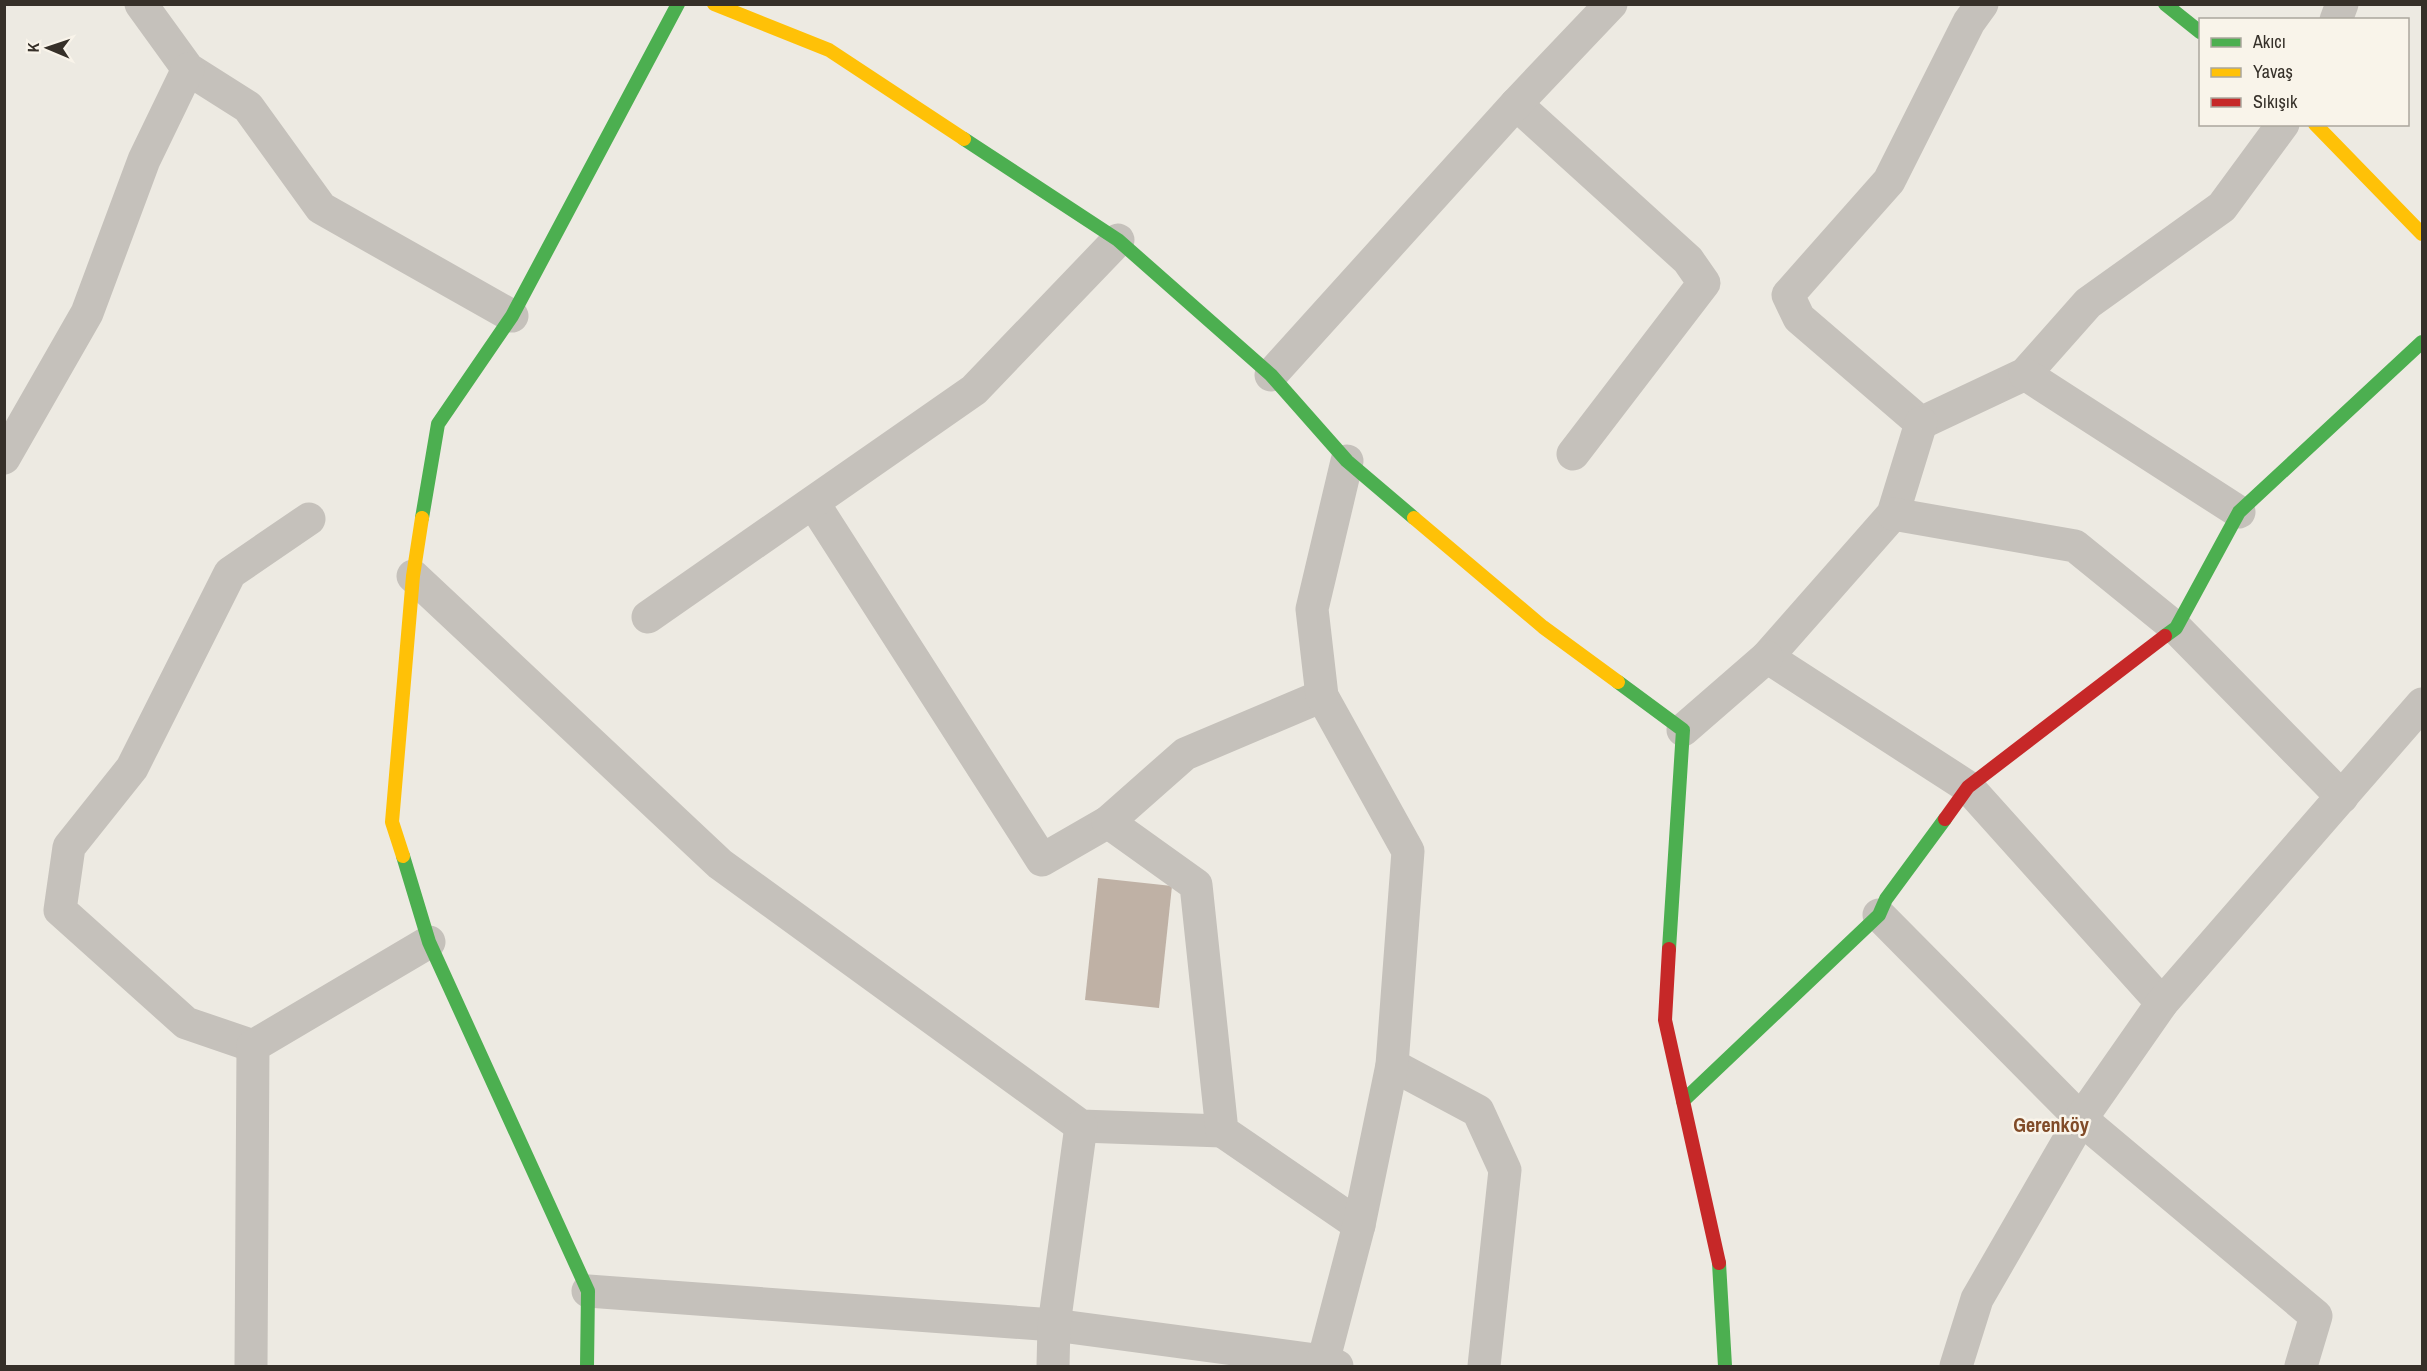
<svg xmlns="http://www.w3.org/2000/svg" width="2427" height="1371" font-family="'Archivo Narrow',sans-serif">
<style>
.building{fill:#bfb1a5}
.lines{fill:none;stroke-linecap:round;stroke-linejoin:round}
.street{stroke:#c5c1bb;stroke-width:33}
.fast{stroke:#4caf50;stroke-width:14}
.slow{stroke:#ffc107;stroke-width:14}
.jam{stroke:#c62828;stroke-width:14}
.labels{text-anchor:middle;stroke-width:5;stroke-linejoin:round;paint-order:stroke}
.quarter-label{font-size:20px;font-weight:bold;fill:#804b28;stroke:#f9f4ea}
</style>
<rect width="100%" height="100%" fill="#edeae2"/>
<polygon class="building" points="1098,878 1172,886 1159,1008 1085,1000"/>
<g class="lines">
<g class="street">
<polyline points="141,4 188,69 248,107 321,208 512,316"/>
<polyline points="1982,4 1969,22 1889,181 1788,295 1799,318 1921,423 2025,374 2088,303 2222,207 2283,124"/>
<polyline points="2336,20 2342,4"/>
<polyline points="1516,104 1688,260 1704,283 1573,454"/>
<polyline points="2025,374 2239,512"/>
<polyline points="1271,375 1516,104 1611,4"/>
<polyline points="1921,423 1893,514 1767,657 1968,787 2162,1003"/>
<polyline points="4,458 87,313 144,160 188,69"/>
<polyline points="814,504 1042,860 1108,822"/>
<polyline points="1893,514 2075,546 2176,628 2342,797"/>
<polyline points="413,576 720,864 1081,1126 1222,1131"/>
<polyline points="648,617 974,390 1118,240"/>
<polyline points="1322,696 1185,754 1108,822 1196,885 1222,1131 1359,1225"/>
<polyline points="1683,730 1767,657"/>
<polyline points="1879,915 2081,1119 2316,1316 2301,1366"/>
<polyline points="253,1046 186,1023 60,910 69,847 132,768 230,573 309,519"/>
<polyline points="1392,1065 1478,1111 1505,1170 1484,1366"/>
<polyline points="588,1291 1054,1325 1323,1361 1337,1366"/>
<polyline points="251,1366 253,1046 429,942"/>
<polyline points="1053,1366 1054,1325 1081,1126"/>
<polyline points="1322,1366 1359,1225 1392,1065 1408,851 1322,696 1312,609 1347,461"/>
<polyline points="1956,1366 1977,1299 2081,1119 2162,1003 2422,704"/>
</g>
<g class="fast">
<polyline points="2165,4 2200,32"/>
<polyline points="964,139 1118,240 1271,375 1347,461 1414,518"/>
<polyline points="422,518 438,424 512,316 678,4"/>
<polyline points="2165,636 2176,628 2239,512 2422,342"/>
<polyline points="1618,682 1683,730 1669,949"/>
<polyline points="403,856 429,942 588,1291 587,1366"/>
<polyline points="1683,1101 1879,915 1886,899 1945,819"/>
<polyline points="1719,1263 1725,1366"/>
</g>
<g class="slow">
<polyline points="714,4 829,50 964,139"/>
<polyline points="2315,124 2422,234"/>
<polyline points="1414,518 1543,627 1618,682"/>
<polyline points="403,856 392,822 413,576 422,518"/>
</g>
<g class="jam">
<polyline points="1945,819 1968,787 2165,636"/>
<polyline points="1669,949 1665,1020 1719,1263"/>
</g>
</g>
<g class="labels">
<g class="quarter-label">
<text x="2051" y="1132">Gerenköy</text>
</g>
</g>
<rect width="2427" height="1371" fill="none" stroke="#363029" stroke-width="12"/>
<rect x="2199" y="18" width="210" height="108" fill="#f9f4ea" stroke="#aba69d" stroke-width="1.5"/>
<rect x="2211" y="38" width="30" height="9" fill="#4caf50" stroke="#aba69d" stroke-width="1.5"/>
<text x="2253" y="48" font-size="18" fill="#363029">Akıcı</text>
<rect x="2211" y="68" width="30" height="9" fill="#ffc107" stroke="#aba69d" stroke-width="1.5"/>
<text x="2253" y="78" font-size="18" fill="#363029">Yavaş</text>
<rect x="2211" y="98" width="30" height="9" fill="#c62828" stroke="#aba69d" stroke-width="1.5"/>
<text x="2253" y="108" font-size="18" fill="#363029">Sıkışık</text>
<g transform="translate(48 48) rotate(272)" stroke="#f9f4ea" stroke-width="4.5" paint-order="stroke">
<path d="M0-4.5L10 22L0 15L-10 22Z" fill="#363029"/>
<text y="-9" font-size="16" font-weight="bold" text-anchor="middle" fill="#363029">K</text>
</g>
</svg>
